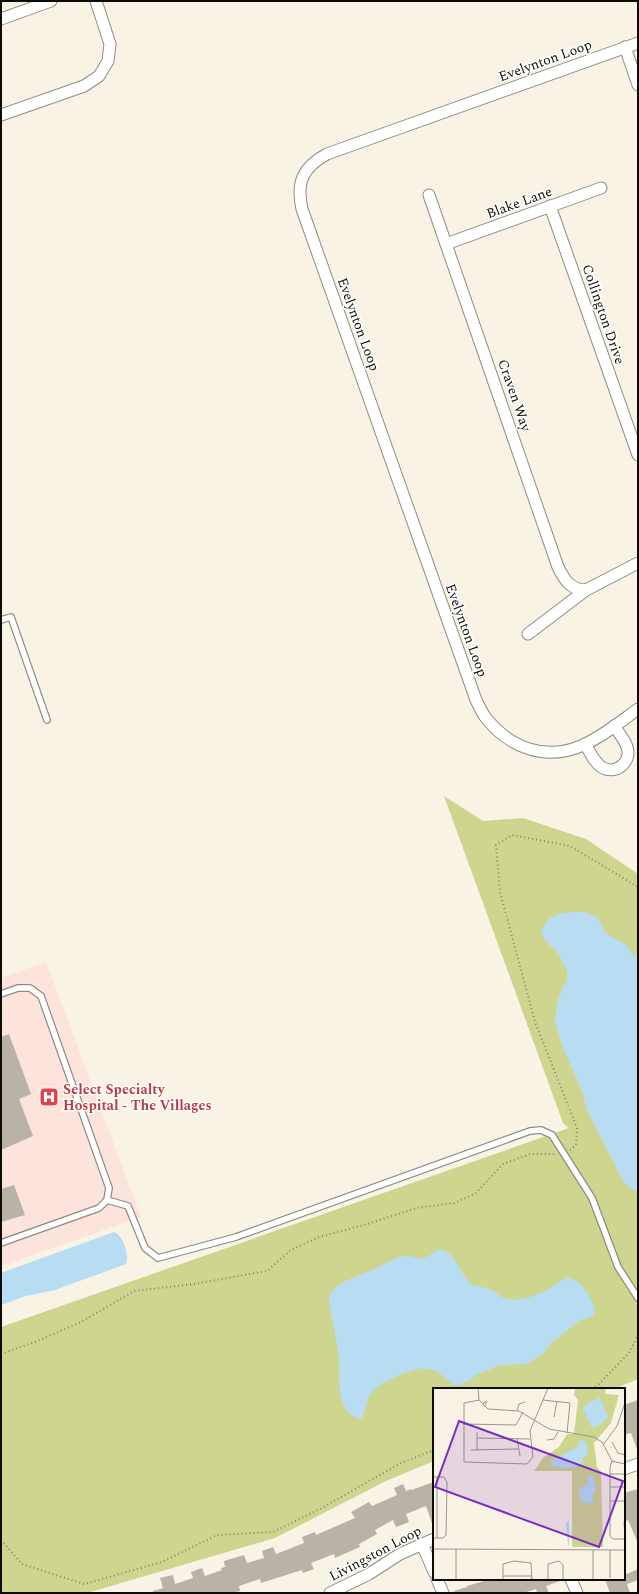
<svg xmlns="http://www.w3.org/2000/svg" width="639" height="1594" font-family="Spectral,serif">
<style>
.medical{fill:#fce3db}
.green{fill:#ced58e}
.water{fill:#b8ddf3}
.building{fill:#b8b3a6}
.lines{fill:none;stroke-linecap:round;stroke-linejoin:round}
.service-casing{stroke:#918c80;stroke-width:8}
.minor-casing{stroke:#918c80;stroke-width:13}
.path{stroke:#86837a;stroke-width:2;stroke-dasharray:1 3;stroke-linecap:butt}
.service{stroke:#fff;stroke-width:5.5}
.minor{stroke:#fff;stroke-width:11}
.labels{text-anchor:middle;stroke-width:3;stroke-linejoin:round;paint-order:stroke}
.street-label{font-size:14px;fill:#0d0b07;stroke:#fff}
.health-label{font-size:14px;font-weight:bold;fill:#be3a42;stroke:#fff;text-anchor:start}
.inset-road{fill:none;stroke:#9a968c;stroke-width:1}
.view{fill:#7b2cbf;fill-opacity:0.15;stroke:#7b2cbf;stroke-width:2}
.inset-edge{fill:none;stroke:#0d0b07;stroke-width:2}
</style>
<rect width="100%" height="100%" fill="#f8f3e5"/>
<polygon class="medical" points="46,962 141,1217 1,1266 1,978"/>
<polygon class="green" points="444,796 483,821 523,818 586,839 638,874 638,1379 614,1389 434,1389 434,1461 386,1481 275,1538 87,1593 1,1593 1,1327 569,1128 563,1123"/>
<g class="water">
<path d="M584 912 597 917 605 932 612 937 625 944 633 955 638 957V1191L633 1190 624 1183 587 1110 582 1091 563 1048 555 1022 558 999 567 979V972L559 954 545 940 541 932C547 912 566 912 584 912Z"/>
<path d="M114 1232C123 1235 130 1256 126 1264L55 1290 26 1296 1 1305V1273Z"/>
<path d="M439 1249C454 1251 460 1271 469 1282 474 1288 482 1286 489 1289 495 1291 499 1297 505 1298 527 1305 549 1288 567 1278 581 1278 592 1298 595 1310L593 1316 579 1321 550 1344 544 1353 537 1358 526 1364 501 1365 476 1375 469 1381 458 1385H454L437 1371 421 1368 401 1374 377 1387 369 1396 362 1419C355 1418 348 1414 345 1407 337 1392 340 1374 339 1358 337 1337 330 1317 329 1297L333 1290 345 1281 372 1270 396 1258 403 1256H410L419 1259 427 1257Z"/>
</g>
<g class="building">
<polygon points="9,1034 31,1094 19,1099 33,1136 1,1150 1,1037"/>
<polygon points="14,1185 25,1215 1,1222 1,1189"/>
<polygon points="638,1400 638,1449 637,1449 631,1433 624,1435 624,1405"/>
<polygon points="434,1482 434,1525 433,1526 426,1506 406,1514 409,1522 396,1527 393,1520 375,1530 377,1534 359,1544 360,1547 335,1558 334,1554 311,1563 314,1569 303,1573 302,1570 261,1583 260,1579 239,1586 240,1591 233,1593 153,1593 153,1591 163,1588 160,1578 173,1575 175,1584 193,1578 191,1572 202,1568 205,1576 222,1570 221,1568 225,1567 224,1561 244,1555 247,1563 264,1558 262,1551 273,1547 276,1554 304,1543 302,1537 315,1532 316,1535 355,1518 351,1512 369,1502 372,1506 397,1495 394,1488 403,1484 406,1491 411,1489 411,1490"/>
<polygon points="638,1489 638,1543 628,1520 624,1522 624,1493"/>
<polygon points="638,1569 638,1580 627,1584 630,1593 610,1593 605,1579 624,1579 624,1575"/>
<polygon points="491,1579 560,1579 560,1581 546,1586 549,1593 537,1593 536,1589 523,1593 455,1593 454,1591 467,1587 467,1586"/>
</g>
<g class="lines">
<g class="service-casing">
<g id="service">
<polyline points="1,620 11,617 47,720"/>
<polyline points="1,994 18,988 30,988 41,996 109,1188 107,1200 99,1208 1,1243"/>
<polyline points="107,1200 128,1206 145,1248 158,1258 236,1237 530,1131 541,1130 552,1135 592,1198 618,1267 638,1298"/>
</g>
</g>
<g class="minor-casing">
<g id="minor">
<polyline points="1,19 51,1"/>
<path d="M638 43 327 154C303 167 296 182 302 209L476 700C479 706 482 713 486 718 510 748 545 761 581 746 602 737 620 722 638 709"/>
<polyline points="625,47 638,85"/>
<polyline points="1,115 84,86 99,76 108,61 110,44 96,1"/>
<path d="M429 195 558 567C564 579 570 590 586 590"/>
<polyline points="550,206 638,455"/>
<polyline points="446,244 601,188"/>
<polyline points="528,634 586,590 638,563"/>
<path d="M585 744C590 752 595 764 603 768 617 775 632 761 627 747 625 740 618 732 614 726"/>
<polyline points="624,1469 638,1464"/>
<polyline points="422,1544 434,1572"/>
<polyline points="437,1579 443,1593"/>
<polyline points="571,1579 577,1593"/>
<polyline points="330,1593 369,1574 400,1554 434,1539"/>
</g>
</g>
<g class="path">
<polyline points="570,1150 576,1145 577,1128 535,1022 500,892 496,845 512,835 570,846 638,887"/>
<polyline points="1,1354 35,1342 81,1322 134,1291 194,1284 267,1271 291,1250 319,1237 371,1223 416,1208 454,1203 475,1194 503,1164 530,1154 555,1154"/>
<polyline points="592,1389 596,1387 629,1353 638,1335"/>
<polyline points="1,1540 22,1564 84,1584 162,1562 217,1535 273,1532 320,1509 401,1463 434,1450"/>
</g>
<use href="#service" class="service"/>
<use href="#minor" class="minor"/>
</g>
<defs>
<g id="hospital-square" transform="scale(1)"><rect x="-9" y="-9" width="18" height="18" rx="4" fill="#e0444e" stroke="#fff"/><path d="M-5-5h3v3.5h4V-5h3V5h-3V1.5h-4V5h-3Z" fill="#fff"/></g>
</defs>
<g fill-rule="evenodd">
<use href="#hospital-square" x="49" y="1097"/>
</g>
<g class="labels">
<g class="street-label">
<text transform="translate(545 60) rotate(-20)" y="5">Evelynton Loop</text>
<text transform="translate(519 202) rotate(-20)" y="5">Blake Lane</text>
<text transform="translate(604 314) rotate(71)" y="5">Collington Drive</text>
<text transform="translate(359 324) rotate(70)" y="5">Evelynton Loop</text>
<text transform="translate(515 395) rotate(71)" y="5">Craven Way</text>
<text transform="translate(467 630) rotate(70)" y="5">Evelynton Loop</text>
<text transform="translate(375 1553) rotate(-28)" y="5">Livingston Loop</text>
</g>
<g class="health-label">
<text x="63" y="1094">Select Specialty<tspan x="63" dy="16">Hospital - The Villages</tspan></text>
</g>
</g>
<g transform="translate(433 1388)">
<rect width="192" height="192" fill="#f8f3e5"/>
<path d="M142 0H173L172 6 186 7 178 35 161 55 164 79 168 84 170 159H139V83H101L110 70 126 59 134 46H141L145 12 141 7Z" fill="#ced58e"/>
<path d="M167 10 175 29 167 37 159 40 150 21 156 14ZM147 51 153 54 155 62 154 67 150 70 148 78 131 80 118 78 119 72 145 59ZM159 87 162 96V104L159 107 160 116 148 114 146 105 147 100 155 96V88ZM136 133V157L135 158 133 134Z" fill="#b8ddf3"/>
<path class="inset-road" d="M45 0 46 12 55 21 86 23 116 41 161 49 169 54 179 73 192 76M144 0H167M46 12 31 15V74L94 76 100 69 97 43 115 0M110 12 137 15 134 45M49 16 54 13 51 19M84 22 86 16 92 14M121 29 124 13M30 36 83 37 90 24M44 44V62M44 50 97 51M84 50 87 68M114 52 121 51 125 44M179 54 185 65 192 67M170 57 184 38 192 15M38 62 85 61M179 73 177 79V148L180 151H192M177 86H192M0 89H11L14 94 13 147 10 150H0M177 99H192M177 113H192M191 139 192 120M4 150V89M0 161 192 162M160 162V192M70 188H99M177 190V162M23 192V161M70 192V176L81 173 98 175 99 192M115 192V176L126 173 130 177V192"/>
<path class="view" d="M26 33 190 93 166 159 2 99Z"/>
<rect width="192" height="192" class="inset-edge"/>
</g>
<rect width="639" height="1594" fill="none" stroke="#0d0b07" stroke-width="4"/>
</svg>
